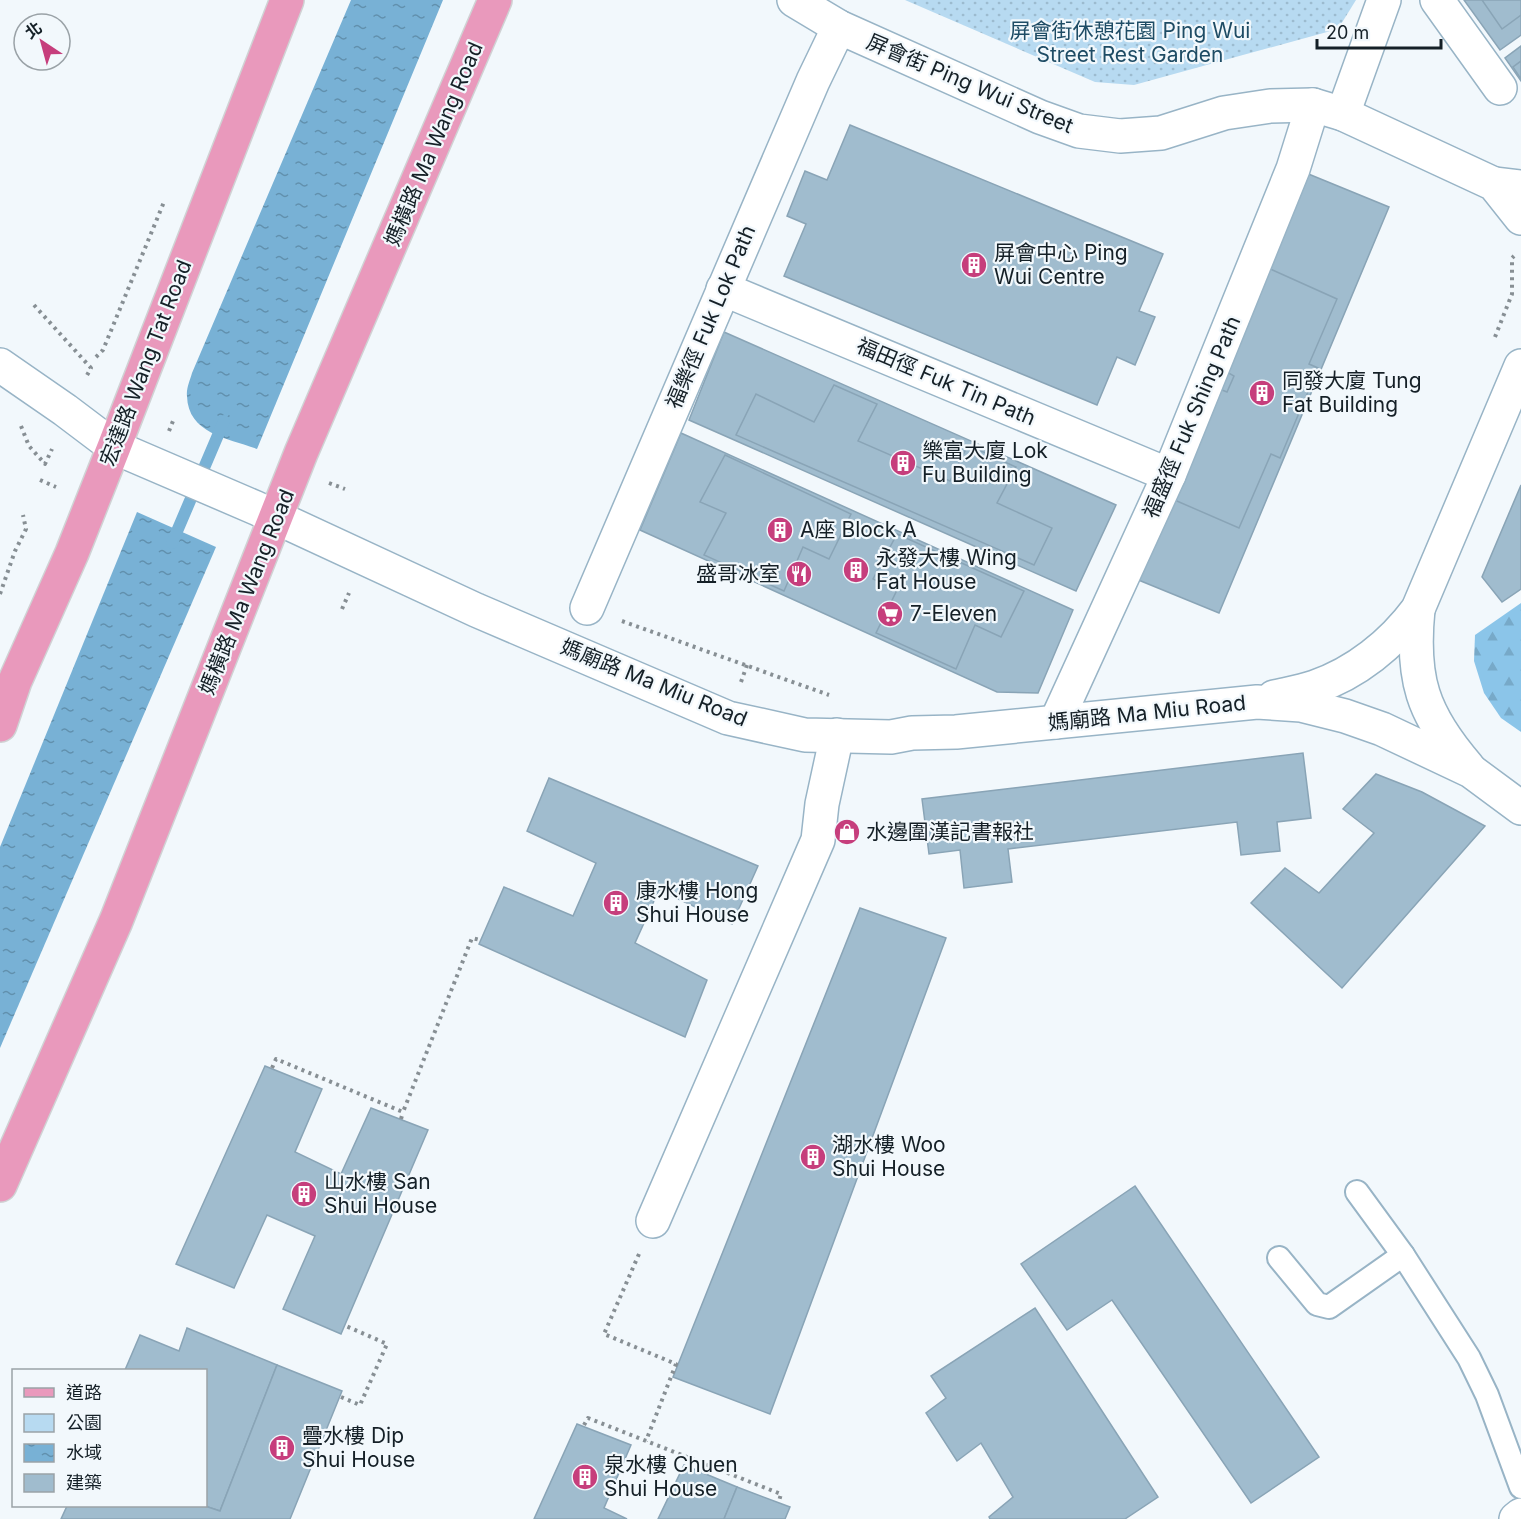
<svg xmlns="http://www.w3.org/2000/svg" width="1521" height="1519" font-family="Inter,'Noto Sans TC',sans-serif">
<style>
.green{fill:url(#green-dots)}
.forest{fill:url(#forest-firs)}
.water{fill:url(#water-ripples)}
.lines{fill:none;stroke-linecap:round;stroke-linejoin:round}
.stream{stroke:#78b1d5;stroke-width:12}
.building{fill:#a0bcce;stroke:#89a4b6;stroke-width:1.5}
.service-casing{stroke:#98b4c6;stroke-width:26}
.pedestrian-casing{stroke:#98b4c6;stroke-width:36}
.minor-casing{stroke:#98b4c6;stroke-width:36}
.tertiary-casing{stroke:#98b4c6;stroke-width:36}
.secondary-casing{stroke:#98b4c6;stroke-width:36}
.primary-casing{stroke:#d0d2d4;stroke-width:36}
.path{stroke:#878f94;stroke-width:4;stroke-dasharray:3 4.5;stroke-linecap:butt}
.service{stroke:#fff;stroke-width:22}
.pedestrian{stroke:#fff;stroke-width:33}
.minor{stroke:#fff;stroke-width:33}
.tertiary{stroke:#fff;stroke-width:33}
.secondary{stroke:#fff;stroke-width:33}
.primary{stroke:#e999bc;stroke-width:33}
.labels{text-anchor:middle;stroke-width:4.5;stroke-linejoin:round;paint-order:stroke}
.park-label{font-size:21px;fill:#1e4c65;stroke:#f2f8fc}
.street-label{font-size:21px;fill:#152027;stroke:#f2f8fc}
.poi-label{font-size:21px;fill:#152027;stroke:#f2f8fc;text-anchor:start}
</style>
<defs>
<pattern id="green-dots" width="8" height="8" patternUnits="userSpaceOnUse" patternTransform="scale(1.5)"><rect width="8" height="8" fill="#b7daf1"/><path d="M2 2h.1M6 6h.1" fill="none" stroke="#9cbbcf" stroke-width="1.8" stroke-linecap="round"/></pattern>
<pattern id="forest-firs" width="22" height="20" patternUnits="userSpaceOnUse" patternTransform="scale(1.5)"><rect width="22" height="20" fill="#8bc5e9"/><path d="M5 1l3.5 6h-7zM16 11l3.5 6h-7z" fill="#77a9c8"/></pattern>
<pattern id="water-ripples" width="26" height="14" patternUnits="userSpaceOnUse" patternTransform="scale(1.5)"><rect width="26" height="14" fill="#78b1d5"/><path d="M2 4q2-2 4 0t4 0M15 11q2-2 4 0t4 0" fill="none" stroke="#6190ad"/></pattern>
</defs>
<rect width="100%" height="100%" fill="#f2f8fc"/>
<polygon class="green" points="905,0 1356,0 1338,29 1134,85 1095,82"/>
<polygon class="forest" points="1521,603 1521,732 1501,718 1484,693 1474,661 1475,635"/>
<g class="water">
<path d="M351 0H443L257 449C228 438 188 434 187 396 186 389 190 380 192 373Z"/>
<polygon points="137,512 216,547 0,1048 0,847"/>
</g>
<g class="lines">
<polyline class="stream" points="172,543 224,421"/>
</g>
<g class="building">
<polygon points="1464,0 1521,0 1521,35 1500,50"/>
<polygon points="1482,0 1521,0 1521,15 1502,29"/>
<polygon points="1521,46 1521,81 1505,58"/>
<polygon points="1521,61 1521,79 1513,67"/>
<polygon points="850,125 1163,254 1139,311 1155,317 1135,365 1117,357 1097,405 784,276 806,224 787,216 805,171 827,180"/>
<polygon points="1306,173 1389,207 1219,613 1136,579"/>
<polygon points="1268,268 1337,299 1309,364 1318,368 1280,458 1271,454 1239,528 1170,498 1217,388 1227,392 1234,376 1225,371"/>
<polygon points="724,332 1116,505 1076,591 689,420"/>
<polygon points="834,385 877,404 858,441 950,481 968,445 1016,467 997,503 1052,528 1034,565 736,435 756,394 814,422"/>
<polygon points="681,433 1073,610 1038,693 997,692 640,530"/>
<polygon points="725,455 851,514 829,559 803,547 784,591 704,555 726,513 700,502"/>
<polygon points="1521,485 1521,589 1502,602 1482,577"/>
<polygon points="897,534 1024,591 1001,637 975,625 956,669 876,633 897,590 873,579"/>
<polygon points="1303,753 1311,818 1277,822 1280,851 1241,855 1237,822 1008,849 1012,882 964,888 960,850 929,854 922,799"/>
<polygon points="1376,774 1422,792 1485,826 1342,988 1251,903 1285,868 1319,893 1374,833 1343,809"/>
<polygon points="549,778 758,866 732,924 659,890 635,943 707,980 685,1037 479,944 504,887 573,916 596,863 527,831"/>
<polygon points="860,908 946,938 770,1414 673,1377"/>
<polygon points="265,1066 322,1089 295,1152 341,1174 371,1108 428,1130 341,1334 283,1309 315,1236 267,1215 234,1288 176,1264"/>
<polygon points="1135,1186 1319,1457 1251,1503 1112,1300 1067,1330 1021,1264"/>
<polygon points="1035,1308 1158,1497 1125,1519 990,1519 989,1517 1013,1497 981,1443 957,1461 926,1413 946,1398 931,1376"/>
<polygon points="187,1328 277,1365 220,1511 205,1506 206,1370 125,1370 140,1335 179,1351"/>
<polygon points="277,1365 342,1391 290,1519 61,1519 67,1506 205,1506 220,1511"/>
<polygon points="577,1424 631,1445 604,1508 627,1519 534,1519"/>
<polygon points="684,1465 737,1487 724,1519 658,1519"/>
<polygon points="737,1487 790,1507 785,1519 724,1519"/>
</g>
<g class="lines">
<g class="service-casing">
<g id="service">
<polyline points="1357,1192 1403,1255 1469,1358 1487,1395 1521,1487"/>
<polyline points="1279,1258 1317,1304 1329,1307 1403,1255"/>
</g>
</g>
<g class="pedestrian-casing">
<g id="pedestrian">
<polyline points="1437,0 1500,88"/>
<polyline points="1343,114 1384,0"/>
<polyline points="723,289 1169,475"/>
<polyline points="587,608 813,81 839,27"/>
<polyline points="1056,722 1169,475 1293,169 1313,105"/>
<polyline points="653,1221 818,840 822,804 837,735"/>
</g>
</g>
<g class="minor-casing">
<polyline id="minor" points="0,365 65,410 114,447"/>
</g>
<g class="tertiary-casing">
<polyline id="tertiary" points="1494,184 1521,187"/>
</g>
<g class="secondary-casing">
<g id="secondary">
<polyline points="794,0 839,27 1040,117 1079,131 1120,136 1161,133 1224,113 1270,106 1313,105 1343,114 1494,184 1521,218"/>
<polyline points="114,447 256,508 476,610 728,718 805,735 891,737 912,733 956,732 1257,702 1301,705 1345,716 1382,729 1471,771 1521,808"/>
<path d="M1418 609C1411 678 1422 714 1468 767"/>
<path d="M1274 697C1287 694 1301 692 1315 687 1356 673 1392 644 1418 609L1521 366"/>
<polyline points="1516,1519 1521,1515"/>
</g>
</g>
<g class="primary-casing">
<g id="primary">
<polyline points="0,725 15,681 72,553 114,447 287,0"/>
<polyline points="0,1185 116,921 301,453 495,0"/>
</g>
</g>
<g class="path">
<polyline points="34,305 91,368 86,377"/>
<polyline points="1495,337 1512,294 1512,258 1514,256"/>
<polyline points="96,357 103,350 164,202"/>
<polyline points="21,426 29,446 45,464 52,449"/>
<polyline points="169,431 173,421"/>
<polyline points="40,480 56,487"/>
<polyline points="329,483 345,489"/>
<polyline points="0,594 15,551 26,529 23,515"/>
<polyline points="342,609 349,593"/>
<polyline points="622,621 829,695"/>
<polyline points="741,682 747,665"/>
<polyline points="272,1068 276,1059 403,1112 472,938 480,940"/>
<polyline points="401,1119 403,1112"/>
<polyline points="639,1254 604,1334 676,1364 646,1441"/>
<polyline points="341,1397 360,1405 387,1344 346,1326"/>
<polyline points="584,1425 588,1418 781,1494 779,1501"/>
</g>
<use href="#service" class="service"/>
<use href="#pedestrian" class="pedestrian"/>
<use href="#minor" class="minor"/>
<use href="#tertiary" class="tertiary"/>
<use href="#secondary" class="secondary"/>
<use href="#primary" class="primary"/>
</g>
<defs>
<g id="building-disc" transform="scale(1.35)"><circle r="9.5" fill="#c63e7c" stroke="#f2f8fc"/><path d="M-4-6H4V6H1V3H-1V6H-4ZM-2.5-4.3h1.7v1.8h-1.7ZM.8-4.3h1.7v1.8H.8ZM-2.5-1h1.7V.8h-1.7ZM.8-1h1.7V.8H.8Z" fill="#fff"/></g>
<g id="restaurant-disc" transform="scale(1.35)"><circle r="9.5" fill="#c63e7c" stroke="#f2f8fc"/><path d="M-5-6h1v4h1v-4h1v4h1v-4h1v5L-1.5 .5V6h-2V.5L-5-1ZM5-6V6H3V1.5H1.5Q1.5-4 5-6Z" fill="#fff"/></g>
<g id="supermarket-disc" transform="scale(1.35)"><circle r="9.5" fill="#c63e7c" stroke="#f2f8fc"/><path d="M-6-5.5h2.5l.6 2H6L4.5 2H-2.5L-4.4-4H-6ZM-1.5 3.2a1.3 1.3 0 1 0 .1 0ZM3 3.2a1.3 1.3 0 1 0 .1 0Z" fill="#fff"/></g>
<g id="shop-disc" transform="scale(1.35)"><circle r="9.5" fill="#c63e7c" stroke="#f2f8fc"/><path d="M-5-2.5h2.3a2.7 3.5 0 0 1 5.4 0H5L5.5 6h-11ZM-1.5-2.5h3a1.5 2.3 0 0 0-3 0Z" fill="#fff"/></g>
</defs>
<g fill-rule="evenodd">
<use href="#building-disc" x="974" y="265"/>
<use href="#building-disc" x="1262" y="393"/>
<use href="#building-disc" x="903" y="463"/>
<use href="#building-disc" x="780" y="530"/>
<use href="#building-disc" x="856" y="570"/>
<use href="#restaurant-disc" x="799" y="574"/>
<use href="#supermarket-disc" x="890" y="614"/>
<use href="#shop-disc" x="847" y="832"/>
<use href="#building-disc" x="616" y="903"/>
<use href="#building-disc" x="813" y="1157"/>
<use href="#building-disc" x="304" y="1194"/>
<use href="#building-disc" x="282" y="1448"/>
<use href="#building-disc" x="585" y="1477"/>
</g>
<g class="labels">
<g class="park-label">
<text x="1130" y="38">屏會街休憩花園 Ping Wui<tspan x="1130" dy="24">Street Rest Garden</tspan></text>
</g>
<g class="street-label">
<text transform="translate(970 84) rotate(23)" y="7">屏會街 Ping Wui Street</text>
<text transform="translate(434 144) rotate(-67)" y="7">媽橫路 Ma Wang Road</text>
<text transform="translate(711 317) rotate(-67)" y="7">福樂徑 Fuk Lok Path</text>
<text transform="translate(146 363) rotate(-69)" y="7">宏達路 Wang Tat Road</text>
<text transform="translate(946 382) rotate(23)" y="7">福田徑 Fuk Tin Path</text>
<text transform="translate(1192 417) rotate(-67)" y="7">福盛徑 Fuk Shing Path</text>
<text transform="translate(247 592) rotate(-68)" y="7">媽橫路 Ma Wang Road</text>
<text transform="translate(654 683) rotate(22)" y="7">媽廟路 Ma Miu Road</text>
<text transform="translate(1147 713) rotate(-6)" y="7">媽廟路 Ma Miu Road</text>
</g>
<g class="poi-label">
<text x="994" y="260">屏會中心 Ping<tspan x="994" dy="24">Wui Centre</tspan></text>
<text x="1282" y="388">同發大廈 Tung<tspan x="1282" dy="24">Fat Building</tspan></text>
<text x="922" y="458">樂富大廈 Lok<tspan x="922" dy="24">Fu Building</tspan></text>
<text x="800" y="537">A座 Block A</text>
<text x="876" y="565">永發大樓 Wing<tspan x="876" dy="24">Fat House</tspan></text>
<text x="780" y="581" text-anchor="end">盛哥冰室</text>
<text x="910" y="621">7-Eleven</text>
<text x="866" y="839">水邊圍漢記書報社</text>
<text x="636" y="898">康水樓 Hong<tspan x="636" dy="24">Shui House</tspan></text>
<text x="832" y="1152">湖水樓 Woo<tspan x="832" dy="24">Shui House</tspan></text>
<text x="324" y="1189">山水樓 San<tspan x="324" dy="24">Shui House</tspan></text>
<text x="302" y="1443">疊水樓 Dip<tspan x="302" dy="24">Shui House</tspan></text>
<text x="604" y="1472">泉水樓 Chuen<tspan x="604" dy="24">Shui House</tspan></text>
</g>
</g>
<rect x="12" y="1369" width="195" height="138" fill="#f2f8fc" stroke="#9aa2a7" stroke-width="1.5"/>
<rect x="24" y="1388" width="30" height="9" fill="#e999bc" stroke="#9aa2a7" stroke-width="1.5"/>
<text x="66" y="1399" font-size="18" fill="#152027">道路</text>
<rect x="24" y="1414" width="30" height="18" fill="#b7daf1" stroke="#9aa2a7" stroke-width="1.5"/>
<text x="66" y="1429" font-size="18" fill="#152027">公園</text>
<rect x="24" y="1444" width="30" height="18" fill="url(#water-ripples)" stroke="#9aa2a7" stroke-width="1.5"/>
<text x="66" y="1459" font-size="18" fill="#152027">水域</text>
<rect x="24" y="1474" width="30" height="18" fill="#a0bcce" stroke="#9aa2a7" stroke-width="1.5"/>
<text x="66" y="1489" font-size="18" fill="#152027">建築</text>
<g transform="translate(42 42) rotate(324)"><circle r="28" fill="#f2f8fc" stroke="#9aa2a7" stroke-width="1.5"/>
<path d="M0-4.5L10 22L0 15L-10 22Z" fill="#c63e7c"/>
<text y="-9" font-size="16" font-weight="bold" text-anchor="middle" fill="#152027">北</text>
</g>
<path d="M1317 39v9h124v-9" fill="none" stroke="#152027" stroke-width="3"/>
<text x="1326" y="39" font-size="18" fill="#152027" stroke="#f2f8fc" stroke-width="4.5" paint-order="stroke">20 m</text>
</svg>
